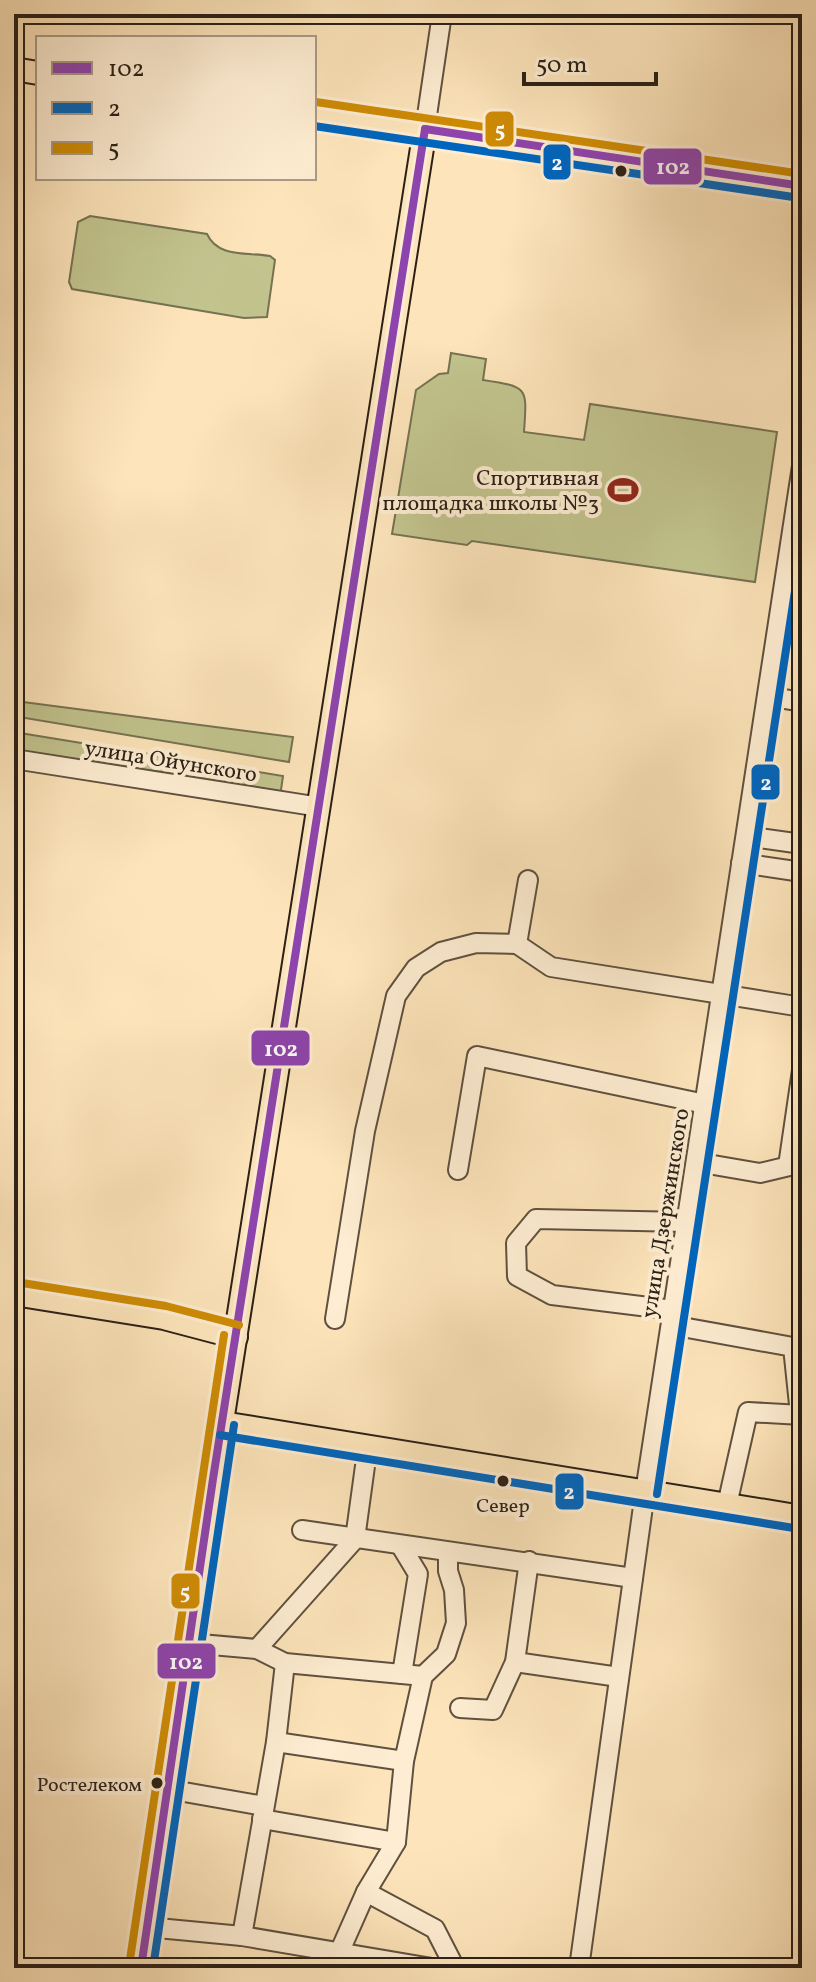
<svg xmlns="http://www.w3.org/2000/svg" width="816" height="1982" font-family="Vollkorn,serif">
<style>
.green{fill:#c2c48e;stroke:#767252;stroke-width:2}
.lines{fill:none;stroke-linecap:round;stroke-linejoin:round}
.minor-casing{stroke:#5f513f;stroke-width:22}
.major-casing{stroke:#2a2016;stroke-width:26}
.minor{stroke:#feedd2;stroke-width:18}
.major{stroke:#fde4ba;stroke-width:22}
.bus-1-casing{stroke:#feedd2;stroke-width:14}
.bus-2-casing{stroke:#feedd2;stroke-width:14}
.bus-3-casing{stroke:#feedd2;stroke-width:14}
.bus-1{stroke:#8e44ad;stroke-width:8}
.bus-2{stroke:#0065bd;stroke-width:8}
.bus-3{stroke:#ce8b04;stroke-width:8}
.bus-dot{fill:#2a2016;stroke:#feedd2;stroke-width:3}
.labels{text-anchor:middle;stroke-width:8;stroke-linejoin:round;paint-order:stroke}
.bus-label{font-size:20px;fill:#2a2016;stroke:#feedd2}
.poi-label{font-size:22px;fill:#2a2016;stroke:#feedd2;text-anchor:end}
.street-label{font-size:22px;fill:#2a2016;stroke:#feedd2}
.line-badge{stroke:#feedd2;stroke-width:3}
.badge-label{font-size:22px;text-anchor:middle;font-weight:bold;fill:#fff}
</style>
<rect width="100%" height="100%" fill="#fde4ba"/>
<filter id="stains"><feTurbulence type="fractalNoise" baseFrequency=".0025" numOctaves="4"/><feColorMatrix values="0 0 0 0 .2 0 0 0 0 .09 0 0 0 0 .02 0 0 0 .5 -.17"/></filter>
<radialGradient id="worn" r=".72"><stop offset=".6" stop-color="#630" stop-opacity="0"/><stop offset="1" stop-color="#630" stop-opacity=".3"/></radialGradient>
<g class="green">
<path d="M90 216 207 234C218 258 247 252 270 256L275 260 267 317 244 318 72 289 69 282 78 222Z"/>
<path d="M451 353 486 359 483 380C529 387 527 387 524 432L584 440 590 404 777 432 755 582 472 541 467 545 392 534 416 390 439 374 448 373Z"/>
<polygon points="23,702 293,737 289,762 19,717"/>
<polygon points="14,732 283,776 280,797 14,753"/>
</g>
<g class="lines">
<g class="minor-casing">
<g id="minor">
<polyline points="425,129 442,14"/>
<polyline points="767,696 802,702"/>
<polyline points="14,759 320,807"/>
<polyline points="746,836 802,844"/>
<polyline points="741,863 802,872"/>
<polyline points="528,880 517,944 551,967 802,1007"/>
<polyline points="696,1162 760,1173 802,1163"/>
<polyline points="788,1166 802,1070"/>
<polyline points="458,1170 477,1056 705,1104"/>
<polyline points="673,1310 552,1295 517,1276 516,1243 536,1219 687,1222"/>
<polyline points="335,1319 365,1131 396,996 416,968 441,952 476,943 517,944"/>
<polyline points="671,1325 793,1347 800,1414"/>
<polyline points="727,1505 748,1412 802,1415"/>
<polyline points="302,1530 633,1578"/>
<polyline points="401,1546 418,1574 402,1674"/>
<polyline points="189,1643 257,1649 285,1663 423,1676"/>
<polyline points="257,1649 355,1539 365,1466"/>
<polyline points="515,1662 619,1677"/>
<polyline points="460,1708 493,1710 515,1662 529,1561"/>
<polyline points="276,1742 404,1761"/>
<polyline points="167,1789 264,1806"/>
<polyline points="262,1819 396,1842"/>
<polyline points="366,1892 435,1929 455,1968"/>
<polyline points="147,1927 242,1936 432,1968"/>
<polyline points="242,1936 276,1742 285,1663"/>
<polyline points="338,1968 339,1953 366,1892 396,1842 404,1761 423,1676 446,1654 456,1623 454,1590 448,1571 448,1552"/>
<polyline points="579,1968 645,1492 802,466"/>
</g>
</g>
<g class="major-casing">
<g id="major">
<polyline points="14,69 38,73"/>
<polyline points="314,114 802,186"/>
<polyline points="14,1294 164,1318 236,1337"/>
<polyline points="222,1423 802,1517"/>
<polyline points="141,1968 213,1479 425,129"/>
</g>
</g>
<use href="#minor" class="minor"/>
<use href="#major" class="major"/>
<g class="bus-1-casing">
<g id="bus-1">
<polyline points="425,129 802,186"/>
<polyline points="141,1968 213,1479 425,129"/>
</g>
</g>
<g class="bus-2-casing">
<g id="bus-2">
<polyline points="314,126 800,198"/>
<polyline points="220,1435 800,1529"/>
<polyline points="657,1494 802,545"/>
<polyline points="153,1968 234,1425"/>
</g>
</g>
<g class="bus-3-casing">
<g id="bus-3">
<polyline points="316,102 802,174"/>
<polyline points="16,1282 166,1306 239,1325"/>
<polyline points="129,1966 224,1335"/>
</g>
</g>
<use href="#bus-1" class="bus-1"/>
<use href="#bus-2" class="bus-2"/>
<use href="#bus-3" class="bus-3"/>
</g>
<defs>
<g id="stadium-bare" transform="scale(2.4)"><path d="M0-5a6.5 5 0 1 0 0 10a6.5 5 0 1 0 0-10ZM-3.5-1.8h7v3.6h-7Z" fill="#8f2418" stroke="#feedd2" stroke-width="2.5" paint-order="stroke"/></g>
</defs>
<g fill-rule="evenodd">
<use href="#stadium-bare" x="623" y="490"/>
</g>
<g class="bus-dot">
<circle cx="621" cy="171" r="7"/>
<circle cx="503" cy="1481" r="7"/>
<circle cx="157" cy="1783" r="7"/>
</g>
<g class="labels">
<g class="bus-label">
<text x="503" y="1512">Север</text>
<text x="142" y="1791" text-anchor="end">Ростелеком</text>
</g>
<g class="poi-label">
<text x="599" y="485">Спортивная<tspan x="599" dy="25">площадка школы №3</tspan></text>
</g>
<g class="street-label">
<text transform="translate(171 760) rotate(9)" y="8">улица Ойунского</text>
<text transform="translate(664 1213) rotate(-81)" y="8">улица Дзержинского</text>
</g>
</g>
<g class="line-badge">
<rect x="484" y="110" width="31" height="38" rx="8" fill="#ce8b04"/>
<rect x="542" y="143" width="30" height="38" rx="8" fill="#0065bd"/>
<rect x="642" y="147" width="61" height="39" rx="8" fill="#8e44ad"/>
<rect x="750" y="763" width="31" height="38" rx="8" fill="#0065bd"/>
<rect x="250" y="1029" width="61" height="38" rx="8" fill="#8e44ad"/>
<rect x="554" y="1472" width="31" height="39" rx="8" fill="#0065bd"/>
<rect x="170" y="1572" width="31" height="38" rx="8" fill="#ce8b04"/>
<rect x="156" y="1642" width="61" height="38" rx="8" fill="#8e44ad"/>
</g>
<g class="badge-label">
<text x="500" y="137">5</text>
<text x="557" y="170">2</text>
<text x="673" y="174">102</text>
<text x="766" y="790">2</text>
<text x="281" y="1056">102</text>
<text x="569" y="1499">2</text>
<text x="185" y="1599">5</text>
<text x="186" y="1669">102</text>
</g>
<rect width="816" height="1982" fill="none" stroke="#fde4ba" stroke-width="48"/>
<rect x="16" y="16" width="784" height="1950" fill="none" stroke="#2a2016" stroke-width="4"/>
<rect x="24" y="24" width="768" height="1934" fill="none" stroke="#2a2016" stroke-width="2"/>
<rect x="36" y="36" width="280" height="144" fill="#feedd2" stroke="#a99b87" stroke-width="2"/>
<rect x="52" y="62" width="40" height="12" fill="#8e44ad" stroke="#a99b87" stroke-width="2"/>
<text x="108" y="76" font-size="24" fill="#2a2016">102</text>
<rect x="52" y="102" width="40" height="12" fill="#0065bd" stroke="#a99b87" stroke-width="2"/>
<text x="108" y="116" font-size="24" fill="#2a2016">2</text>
<rect x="52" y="142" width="40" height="12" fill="#ce8b04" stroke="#a99b87" stroke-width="2"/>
<text x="108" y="156" font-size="24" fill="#2a2016">5</text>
<path d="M524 72v12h132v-12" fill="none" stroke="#2a2016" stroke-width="4"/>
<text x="536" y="72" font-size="24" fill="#2a2016" stroke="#feedd2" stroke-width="6" paint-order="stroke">50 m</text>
<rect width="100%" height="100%" filter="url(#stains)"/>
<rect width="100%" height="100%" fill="url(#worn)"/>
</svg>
